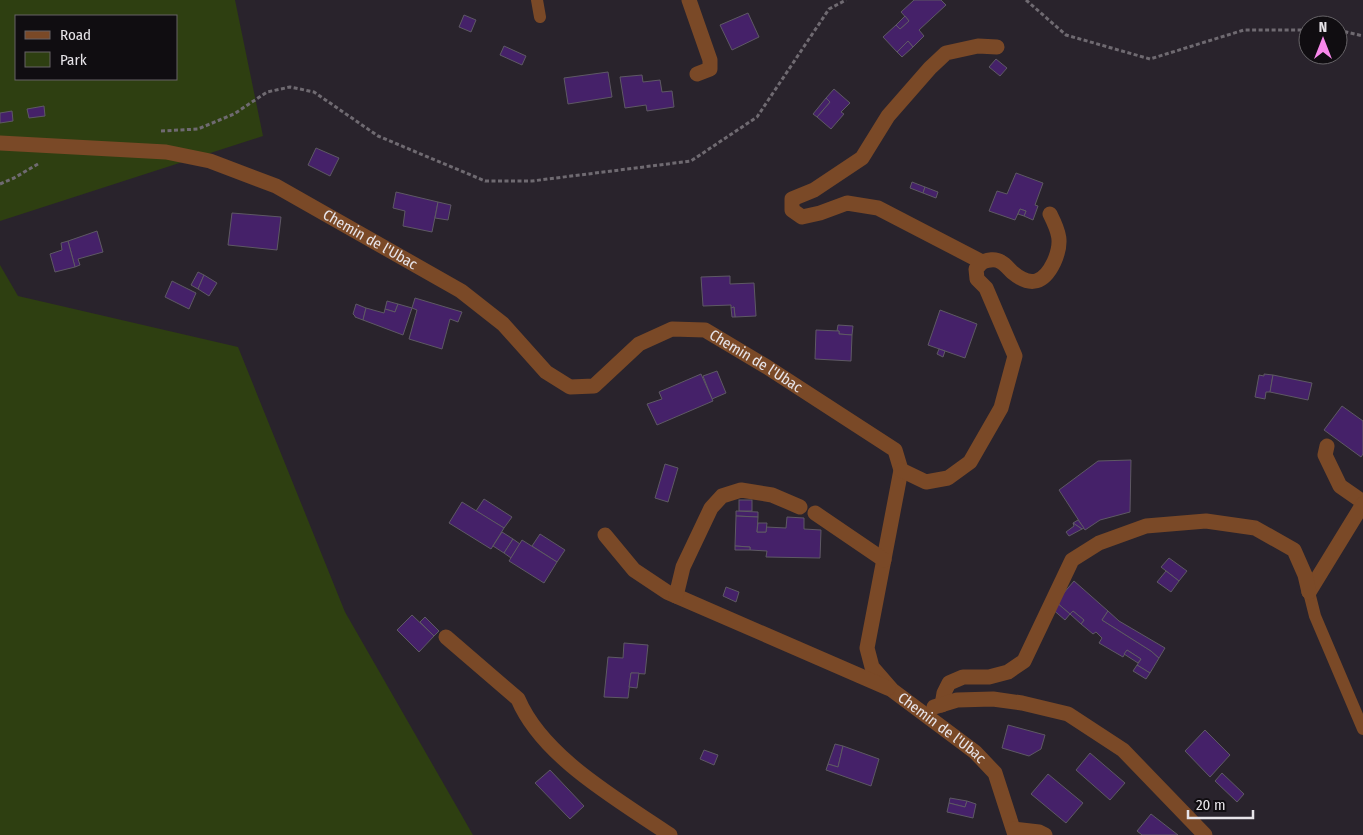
<svg xmlns="http://www.w3.org/2000/svg" width="1363" height="835" font-family="'Fira Sans Condensed',sans-serif">
<style>
.green{fill:#2e3f11;fill-rule:evenodd}
.building{fill:#452169;stroke:#5e5964}
.lines{fill:none;stroke-linecap:round;stroke-linejoin:round}
.path{stroke:#6f6a71;stroke-width:3;stroke-dasharray:4 2.5;stroke-linecap:butt}
.service{stroke:#7a4927;stroke-width:12}
.minor{stroke:#7a4927;stroke-width:15}
.labels{text-anchor:middle;stroke-width:5;stroke-linejoin:round;paint-order:stroke}
.street-label{font-size:15px;fill:#e7e4e9;stroke:#100d11}
</style>
<rect width="100%" height="100%" fill="#29232c"/>
<g class="green">
<path d="M0 0H235L263 136 0 221ZM16 16H176V79H16Z"/>
<polygon points="0,265 18,296 238,347 345,612 473,835 0,835"/>
</g>
<g class="building">
<polygon points="914,0 941,0 946,5 919,30 924,36 913,47 908,41 897,52 883,37 896,25 900,29 909,21 901,12"/>
<polygon points="748,13 759,37 732,50 720,25"/>
<polygon points="464,15 476,20 471,32 459,27"/>
<polygon points="905,16 909,21 900,29 896,25"/>
<polygon points="908,41 913,47 902,57 897,52"/>
<polygon points="504,46 526,56 522,65 500,55"/>
<polygon points="996,59 1007,68 1000,76 989,67"/>
<polygon points="608,72 612,97 568,104 564,78"/>
<polygon points="642,75 643,82 660,80 662,92 672,91 674,107 647,111 646,105 625,108 620,77"/>
<polygon points="834,89 850,103 841,112 844,114 831,129 817,117 830,102 826,98"/>
<polygon points="826,98 830,102 817,117 813,114"/>
<polygon points="44,106 45,116 29,118 27,109"/>
<polygon points="12,111 13,121 0,123 0,113"/>
<polygon points="316,148 339,158 330,176 308,165"/>
<polygon points="1016,173 1043,183 1035,205 1038,206 1033,220 1024,216 1026,211 1020,209 1015,220 989,211 997,191 1007,194"/>
<polygon points="912,182 925,187 923,193 910,188"/>
<polygon points="925,187 938,192 936,198 923,193"/>
<polygon points="396,192 438,202 432,232 403,226 405,211 393,208"/>
<polygon points="438,202 451,205 448,220 435,218"/>
<polygon points="1020,209 1026,211 1024,216 1018,214"/>
<polygon points="232,213 281,217 277,250 228,245"/>
<polygon points="97,231 103,252 78,259 80,265 75,267 68,241"/>
<polygon points="68,241 75,267 55,272 50,254 62,250 61,243"/>
<polygon points="198,272 204,275 198,289 191,285"/>
<polygon points="204,275 217,283 209,296 198,289"/>
<polygon points="730,276 730,284 754,283 756,316 735,317 734,307 731,308 731,305 703,306 701,277"/>
<polygon points="172,281 196,293 189,309 165,297"/>
<polygon points="415,298 462,312 458,322 450,319 442,349 409,339 417,310 412,308"/>
<polygon points="387,301 398,304 395,312 385,309"/>
<polygon points="356,304 366,308 363,320 355,317 355,316 353,314"/>
<polygon points="398,304 412,308 403,335 363,320 366,308 384,313 385,309 395,312"/>
<polygon points="734,307 735,317 732,317 731,308"/>
<polygon points="940,310 977,324 965,358 928,345"/>
<polygon points="838,325 853,326 852,335 839,334 839,331 837,331"/>
<polygon points="816,330 839,331 839,334 852,335 851,361 815,359"/>
<polygon points="939,349 945,351 943,357 937,354"/>
<polygon points="717,371 726,393 712,399 703,376"/>
<polygon points="701,374 713,401 657,425 647,404 662,399 659,392"/>
<polygon points="1264,374 1273,375 1270,392 1266,392 1265,399 1255,397 1259,375 1264,376"/>
<polygon points="1273,375 1312,383 1308,400 1270,392"/>
<polygon points="1342,406 1363,421 1363,454 1361,457 1324,430"/>
<polygon points="1131,460 1130,512 1100,520 1085,530 1059,490 1098,461"/>
<polygon points="665,464 678,468 668,502 655,498"/>
<polygon points="484,499 512,517 504,528 476,511"/>
<rect x="739" y="500" width="13" height="11"/>
<polygon points="462,502 504,528 491,549 449,523"/>
<polygon points="736,511 758,512 758,517 736,516"/>
<polygon points="736,516 758,517 757,532 766,532 766,527 786,528 787,517 804,518 804,529 821,530 820,558 766,557 767,551 750,550 750,547 735,546"/>
<polygon points="1078,520 1084,528 1082,529 1073,523"/>
<polygon points="758,523 767,523 766,532 757,532"/>
<polygon points="1073,523 1082,529 1069,536 1066,532 1074,526"/>
<polygon points="502,532 513,539 504,553 493,546"/>
<polygon points="540,534 565,550 557,562 532,546"/>
<polygon points="513,539 520,544 511,558 504,553"/>
<polygon points="522,540 557,562 544,583 509,561"/>
<polygon points="735,546 750,547 750,550 735,550"/>
<polygon points="1169,558 1187,571 1179,581 1161,567"/>
<polygon points="1166,571 1179,581 1171,592 1157,582"/>
<polygon points="1074,581 1108,611 1102,620 1151,651 1159,658 1150,673 1137,665 1141,659 1127,650 1123,657 1099,643 1102,638 1096,632 1093,634 1081,624 1084,620 1073,611 1070,614 1056,602"/>
<polygon points="726,587 739,592 736,602 723,596"/>
<polygon points="1056,602 1070,614 1065,620 1051,608"/>
<polygon points="1073,611 1084,620 1081,624 1070,614"/>
<polygon points="1108,611 1119,621 1165,648 1159,658 1151,651 1102,620"/>
<polygon points="412,615 434,636 419,652 397,630"/>
<polygon points="425,617 439,631 434,636 420,622"/>
<polygon points="624,643 648,645 645,674 631,673 628,698 604,697 608,657 623,658"/>
<polygon points="1127,650 1141,659 1138,663 1124,654"/>
<polygon points="1137,665 1150,673 1146,679 1133,671"/>
<polygon points="631,673 639,673 637,688 629,687"/>
<polygon points="1008,725 1045,735 1041,749 1029,756 1002,748"/>
<polygon points="1205,730 1230,755 1210,777 1185,751"/>
<polygon points="835,744 843,746 838,767 828,764"/>
<polygon points="843,746 879,759 871,786 826,770 828,764 838,767"/>
<polygon points="704,750 718,755 714,765 700,759"/>
<polygon points="1090,753 1125,783 1110,800 1076,770"/>
<polygon points="550,770 584,806 570,819 535,783"/>
<polygon points="1222,773 1244,794 1237,802 1215,781"/>
<polygon points="1048,774 1083,803 1066,823 1031,794"/>
<polygon points="950,798 967,801 965,807 949,803"/>
<polygon points="967,801 976,804 973,818 947,812 949,803 965,807"/>
<polygon points="1151,814 1178,835 1142,835 1137,831"/>
</g>
<g class="lines">
<g class="path">
<polyline points="1026,0 1066,35 1150,59 1244,30 1308,30"/>
<polyline points="1338,30 1363,36"/>
<polyline points="161,131 198,129 234,114 267,92 290,87 314,92 378,136 485,181 532,181 691,161 757,117 829,9 846,0"/>
<polyline points="0,184 14,178 38,164"/>
</g>
<g class="service">
<polyline points="537,0 540,17"/>
<polyline points="1309,592 1315,616 1363,729"/>
</g>
<g class="minor">
<polyline points="689,0 710,60 710,69 697,74"/>
<path id="s1" d="M0 143 166 152 210 161 276 186 461 291 503 324 546 372 570 387 594 386 639 344 672 329 705 330 767 367 895 450 901 470 867 648 872 667 892 690 975 752 995 773 1015 835"/>
<path d="M982 262C988 260 995 258 1001 262 1005 264 1009 269 1012 272 1031 288 1044 283 1054 262 1063 242 1059 232 1050 214"/>
<polyline points="1327,446 1325,455 1340,486 1363,502"/>
<polyline points="901,470 926,482 948,478 970,462 1001,408 1015,356 986,288 977,279 976,269 982,262 878,208 847,203 820,213 802,217 792,210 792,199 814,190 862,158 888,116 930,68 946,53 978,46 997,47"/>
<polyline points="815,513 884,560"/>
<polyline points="605,535 634,570 667,592 888,688"/>
<polyline points="1309,592 1363,504"/>
<polyline points="676,596 683,567 711,508 722,496 741,490 772,495 800,507"/>
<path d="M446 637 518 699C543 758 619 800 670 835"/>
<polyline points="942,705 944,693 949,683 963,677 989,677 1008,672 1024,661 1072,560 1099,543 1146,526 1206,521 1255,528 1294,550 1305,575 1309,592"/>
<polyline points="934,707 957,700 993,699 1022,703 1068,714 1123,750 1205,835"/>
<polyline points="1014,829 1039,832 1045,835"/>
</g>
</g>
<g class="labels">
<g class="street-label">
<text dy="5" stroke="none"><textPath href="#s1" startOffset="390">Chemin de l'Ubac</textPath></text>
<text dy="5" stroke="none"><textPath href="#s1" startOffset="855">Chemin de l'Ubac</textPath></text>
<text dy="5" stroke="none"><textPath href="#s1" startOffset="1335">Chemin de l'Ubac</textPath></text>
</g>
</g>
<rect x="15" y="15" width="162" height="65" fill="#100d11" stroke="#666367"/>
<rect x="25" y="31" width="25" height="8" fill="#7a4927" stroke="#666367"/>
<text x="60" y="40" font-size="15" fill="#e7e4e9">Road</text>
<rect x="25" y="52" width="25" height="15" fill="#2e3f11" stroke="#666367"/>
<text x="60" y="65" font-size="15" fill="#e7e4e9">Park</text>
<g transform="translate(1323 40)"><circle r="24" fill="#100d11" stroke="#666367"/>
<path d="M0-4L9 19L0 12L-9 19Z" fill="#f888eb"/>
<text y="-8" font-size="14" font-weight="bold" text-anchor="middle" fill="#e7e4e9">N</text>
</g>
<path d="M1188 810v8h65v-8" fill="none" stroke="#e7e4e9" stroke-width="2.5"/>
<text x="1196" y="810" font-size="15" fill="#e7e4e9" stroke="#100d11" stroke-width="4" paint-order="stroke">20 m</text>
</svg>
